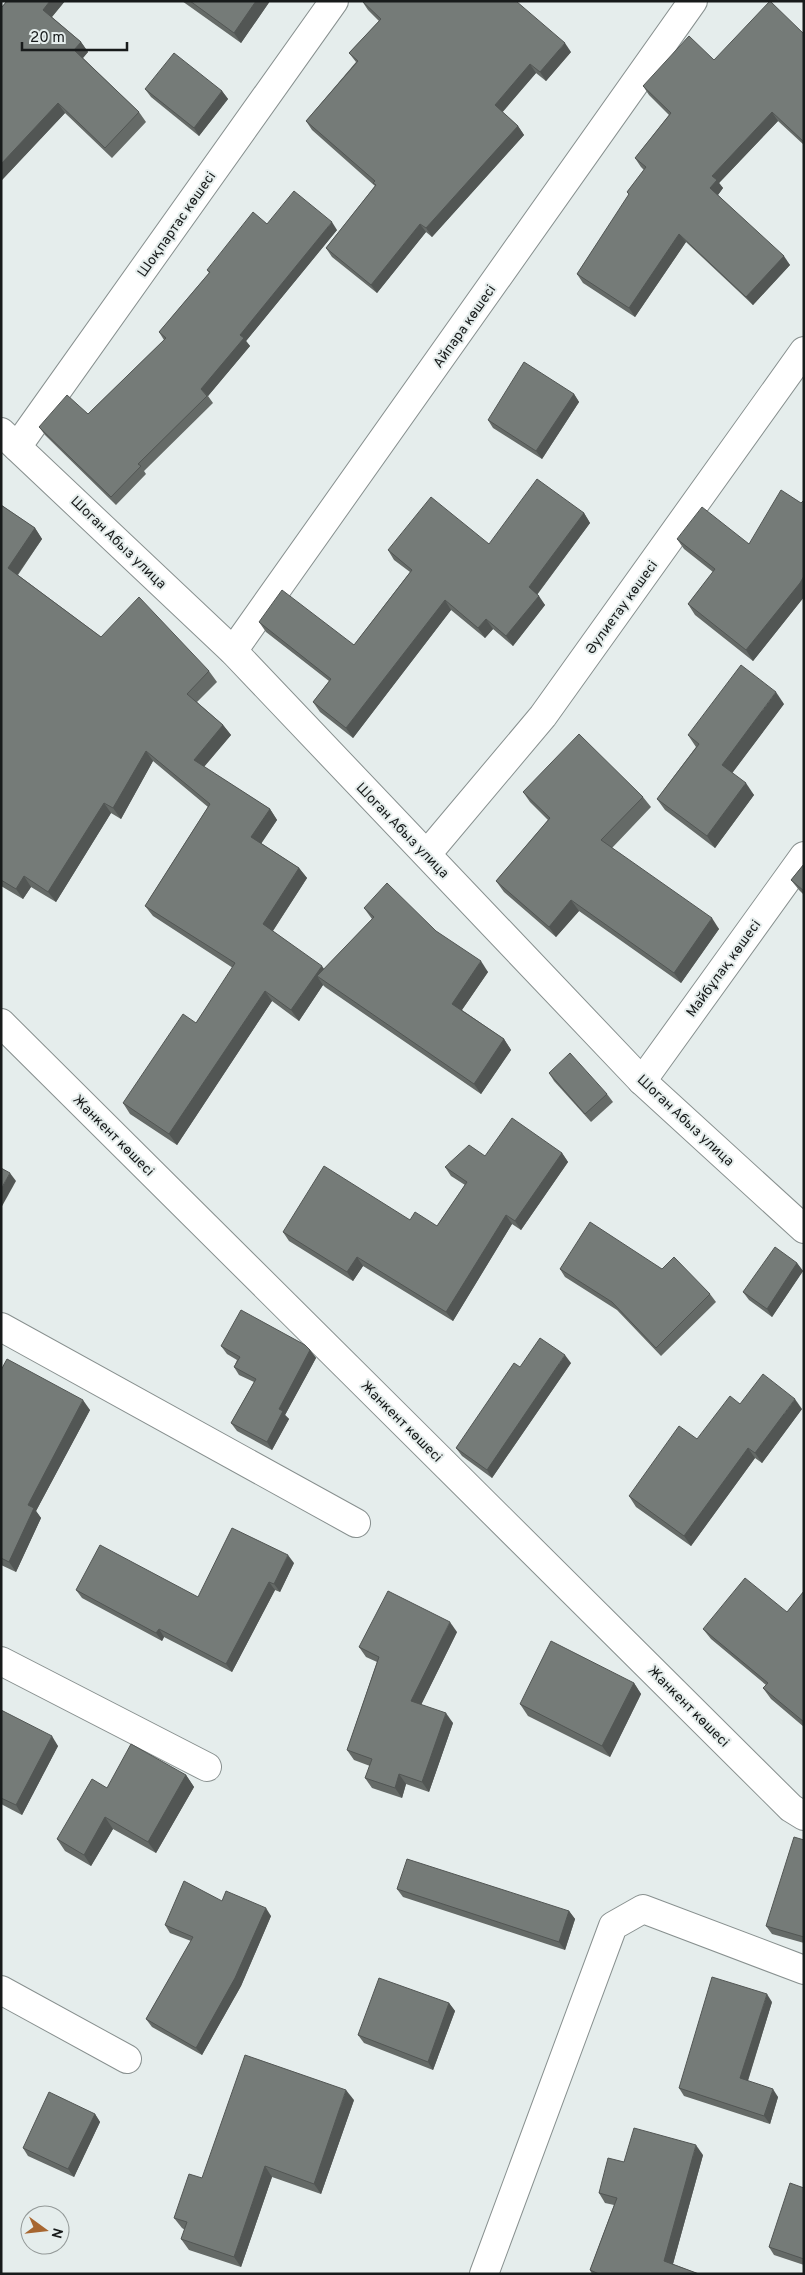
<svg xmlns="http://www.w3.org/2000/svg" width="805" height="2275" font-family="Overpass,sans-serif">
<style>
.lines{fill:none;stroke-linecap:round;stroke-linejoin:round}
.minor-casing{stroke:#88908f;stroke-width:30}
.tertiary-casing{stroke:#88908f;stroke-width:30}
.minor{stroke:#fff;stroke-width:28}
.tertiary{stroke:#fff;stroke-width:28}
.wall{fill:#656a67}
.shaded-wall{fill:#525654}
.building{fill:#757b78;stroke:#525654}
.labels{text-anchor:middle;stroke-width:4;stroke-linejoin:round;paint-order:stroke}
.street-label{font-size:14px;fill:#181b1b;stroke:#e5edec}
</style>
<rect width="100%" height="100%" fill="#e5edec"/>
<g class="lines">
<g class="minor-casing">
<g id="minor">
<polyline points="17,447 334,1"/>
<polyline points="233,651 693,1"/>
<polyline points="427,854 543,716 804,351"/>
<polyline points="1,1023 791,1808 804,1816"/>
<polyline points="642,1081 804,856"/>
<polyline points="1,1327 356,1523"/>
<polyline points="1,1661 207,1767"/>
<polyline points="1,1990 127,2059"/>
<polyline points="484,2274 613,1926 643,1909 804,1970"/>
</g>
</g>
<g class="tertiary-casing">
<polyline id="tertiary" points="1,432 233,651 642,1081 804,1229"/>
</g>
<use href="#minor" class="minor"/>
<use href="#tertiary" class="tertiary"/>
</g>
<g class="wall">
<polygon points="7,1 65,1 52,17 81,42 88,52 83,58 139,112 146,122 112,158 65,113 1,181 1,8"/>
<polygon points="182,1 270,1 241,43"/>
<polygon points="362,1 571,52 546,81 536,73 502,112 518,126 524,135 432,237 426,232 377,293 332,257 326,248 375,186 312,130 306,121 356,62 349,53 379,21 368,10"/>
<polygon points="804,34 804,145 778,121 719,183 723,188 718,195 790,265 753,305 686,242 635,317 583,283 577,274 629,195 627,192 644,170 641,167 635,158 669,115 649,95 643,86 714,60"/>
<polygon points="145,89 222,91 228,99 199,136 151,97"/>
<polygon points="267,224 337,230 246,341 250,346 208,396 213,403 144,471 146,474 116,505 45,435 39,427 88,414 164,340 159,332 209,273 207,270"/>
<polygon points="574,394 579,402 542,459 493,428 488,420"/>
<polygon points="804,500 804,597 753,661 695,615 688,604 713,572 684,549 677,539 749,544 801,503"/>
<polygon points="1,505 35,528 42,539 18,575 101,637 209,671 217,682 197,702 223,725 231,735 204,767 270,809 277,820 261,843 299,868 307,878 273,931 324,969 372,919 364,908 436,931 488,972 462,1010 504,1039 511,1050 481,1094 325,987 323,985 299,1021 272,1001 177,1145 130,1114 123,1103 196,1023 233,968 153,916 145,906 208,807 153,761 121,819 111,813 56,902 31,887 23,899 1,886"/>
<polygon points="584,513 590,523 537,595 545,605 513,646 493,629 485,638 451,610 353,738 320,712 313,702 329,681 266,632 259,622 354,645 410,572 394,560 388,550 489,544"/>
<polygon points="784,704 732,773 754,795 715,848 665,810 657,799 696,747 688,735"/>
<polygon points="523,792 643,797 651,807 612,848 719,929 681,983 579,911 556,937 504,892 496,881 548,820 530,802"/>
<polygon points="804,864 804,895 799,890 791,880"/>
<polygon points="549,1073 607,1094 613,1102 591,1122 554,1081"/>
<polygon points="562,1153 568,1162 521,1230 512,1224 453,1321 363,1266 353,1281 289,1241 283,1232 410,1220 437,1226 465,1185 451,1176 445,1167 485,1156"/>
<polygon points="797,1263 803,1271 772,1317 749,1300 743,1292"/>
<polygon points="560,1269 662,1269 710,1294 716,1302 661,1356 617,1310 565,1277"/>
<polygon points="221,1346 310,1350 316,1358 285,1415 289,1419 272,1450 237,1431 231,1423 254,1382 239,1375 234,1367 237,1360 227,1354"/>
<polygon points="571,1363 492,1478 462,1456 456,1448 520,1367"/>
<polygon points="1,1370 90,1410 36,1511 41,1518 16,1572 1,1565"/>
<polygon points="802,1409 762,1463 755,1458 691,1546 636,1507 629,1496 697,1439"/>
<polygon points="294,1563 280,1592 275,1590 232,1672 164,1637 162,1641 82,1598 76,1590 198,1597"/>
<polygon points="804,1591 804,1727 771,1699 763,1688 766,1685 711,1639 703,1629 787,1612"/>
<polygon points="457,1632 421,1705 453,1723 429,1792 406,1784 402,1798 372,1788 365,1778 370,1766 354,1760 347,1750 377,1662 366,1657 359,1647"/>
<polygon points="634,1683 641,1694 610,1757 528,1716 520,1704"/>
<polygon points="1,1710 58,1746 22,1815 1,1804"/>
<polygon points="186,1775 194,1787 156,1853 113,1829 91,1866 65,1851 57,1839 107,1788"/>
<polygon points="804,1840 804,1943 772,1934 766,1926"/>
<polygon points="397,1889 569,1911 575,1919 565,1950 403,1897"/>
<polygon points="222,1901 271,1916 241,1986 202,2055 152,2027 146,2019 191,1941 170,1933 165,1925"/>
<polygon points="772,2002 748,2081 778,2097 770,2124 684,2096 679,2088"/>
<polygon points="449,2003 455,2011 433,2070 364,2043 358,2035"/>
<polygon points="354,2100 321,2194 272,2177 241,2267 189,2250 181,2239 185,2230 182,2228 174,2218 202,2178"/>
<polygon points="95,2114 100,2122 74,2177 28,2156 23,2148"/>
<polygon points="703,2155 673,2264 699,2274 592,2274 590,2270 614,2205 605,2203 599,2193 624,2162"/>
<polygon points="804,2188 804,2265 774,2255 769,2247"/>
</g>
<g class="shaded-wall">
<polygon points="50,1 65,1 50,19 43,10"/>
<polygon points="256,1 270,1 241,43 234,33"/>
<polygon points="81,42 88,52 81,60 74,50"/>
<polygon points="565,43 571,52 546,81 540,72"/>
<polygon points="530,64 536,73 501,114 495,105"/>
<polygon points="222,91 228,99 199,136 194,128"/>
<polygon points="58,103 65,113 1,181 1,164"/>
<polygon points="772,112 778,121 719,183 723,188 717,196 710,188 712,176"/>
<polygon points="518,126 524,135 432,237 426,228"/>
<polygon points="332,222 337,230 246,341 250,346 208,396 201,389 240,335"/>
<polygon points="420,224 426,232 377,293 371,285"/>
<polygon points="679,234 686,242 635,317 629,308"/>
<polygon points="784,256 790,265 753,305 746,297"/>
<polygon points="574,394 579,402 542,459 536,451"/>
<polygon points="584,513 590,523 535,597 529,587"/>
<polygon points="35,528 42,539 15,578 8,568"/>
<polygon points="804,576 804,597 753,661 746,650"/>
<polygon points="539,596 545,605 513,646 506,636"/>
<polygon points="445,600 451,610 353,738 346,728"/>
<polygon points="486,619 493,629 485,638 478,628"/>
<polygon points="776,692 784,704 730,776 722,765"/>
<polygon points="223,725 231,735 201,770 194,760"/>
<polygon points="146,751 153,761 121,819 113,808"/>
<polygon points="746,783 754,795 715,848 707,836"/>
<polygon points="104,803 111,813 56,902 48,892"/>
<polygon points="270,809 277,820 259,847 251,837"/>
<polygon points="299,868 307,878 270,935 263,924"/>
<polygon points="24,876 31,887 23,899 16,889"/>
<polygon points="571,900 579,911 556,937 549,927"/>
<polygon points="712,918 719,929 681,983 674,973"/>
<polygon points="481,961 488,972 459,1014 452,1004"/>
<polygon points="322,966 329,976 317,976 323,985 299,1021 291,1010"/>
<polygon points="265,991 272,1001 177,1145 169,1134"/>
<polygon points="504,1039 511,1050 481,1094 474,1084"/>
<polygon points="562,1153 568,1162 521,1230 515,1221"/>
<polygon points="10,1173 16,1181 1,1208 1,1189"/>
<polygon points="506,1215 512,1224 453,1321 446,1312"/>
<polygon points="357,1257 363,1266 353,1281 347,1272"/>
<polygon points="797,1263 803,1271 772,1317 767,1309"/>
<polygon points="310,1350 316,1358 285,1415 289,1419 272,1450 267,1442 279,1409"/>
<polygon points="565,1355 571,1363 492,1478 487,1470"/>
<polygon points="795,1399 802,1409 762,1463 755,1453"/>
<polygon points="83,1400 90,1410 36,1511 41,1518 16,1572 9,1562 28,1505"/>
<polygon points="748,1448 755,1458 691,1546 684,1536"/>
<polygon points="288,1555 294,1563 280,1592 274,1584"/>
<polygon points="269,1582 275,1590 232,1672 226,1664"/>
<polygon points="450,1622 457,1632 418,1711 411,1701"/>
<polygon points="159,1629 164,1637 162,1641 156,1633"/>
<polygon points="634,1683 641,1694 610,1757 602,1746"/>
<polygon points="446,1713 453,1723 429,1792 422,1782"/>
<polygon points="52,1736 58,1746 22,1815 16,1805"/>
<polygon points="399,1774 406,1784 402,1798 395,1788"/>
<polygon points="186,1775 194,1787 156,1853 148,1842"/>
<polygon points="105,1817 113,1829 91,1866 84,1855"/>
<polygon points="266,1908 271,1916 241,1986 202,2055 196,2048"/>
<polygon points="569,1911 575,1919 565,1950 559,1942"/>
<polygon points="767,1994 772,2002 746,2086 740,2078"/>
<polygon points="449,2003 455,2011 433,2070 428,2062"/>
<polygon points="773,2089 778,2097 770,2124 764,2116"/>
<polygon points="346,2090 354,2100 321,2194 314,2184"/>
<polygon points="95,2114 100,2122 74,2177 68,2169"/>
<polygon points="696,2145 703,2155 671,2271 664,2261"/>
<polygon points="265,2166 272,2177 241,2267 234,2257"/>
</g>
<g class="building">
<polygon points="7,1 50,1 43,10 81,42 74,50 139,112 105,148 58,103 1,164 1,8"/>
<polygon points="190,1 256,1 234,33"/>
<polygon points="362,1 516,1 565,43 540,72 530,64 495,105 518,126 426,228 420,224 371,285 326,248 376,185 373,183 375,181 306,121 358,61 349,53 381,19"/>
<polygon points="770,1 804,34 804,142 772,112 712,176 717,180 710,188 784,256 746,297 679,234 629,308 577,274 629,194 627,192 646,167 635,158 671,113 643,86 689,36 714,60"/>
<polygon points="174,53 222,91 194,128 145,89"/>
<polygon points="294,191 332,222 240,335 244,338 201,389 207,396 138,464 141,466 111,497 39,427 67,395 88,414 166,338 159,332 210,272 207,270 253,212 267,224"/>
<polygon points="524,362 574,394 536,451 488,420"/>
<polygon points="537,479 584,513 529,587 539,596 506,636 486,619 478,628 445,600 346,728 313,702 331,679 259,622 282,590 354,645 412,570 388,550 431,497 489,544"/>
<polygon points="781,490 801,503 804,500 804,576 800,583 746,650 688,604 715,569 677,539 702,507 749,544"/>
<polygon points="1,505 35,528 8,568 101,637 139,597 209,671 187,694 223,725 194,760 270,809 251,837 299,868 263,924 322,966 291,1010 265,991 169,1134 123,1103 183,1014 196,1023 235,963 145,906 210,804 146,751 113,808 104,803 48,892 24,876 16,889 1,880"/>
<polygon points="741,665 776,692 722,765 746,783 707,836 657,799 699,744 688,735"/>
<polygon points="579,734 643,797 601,840 712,918 674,973 571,900 549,927 496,881 550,818 523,792"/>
<polygon points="804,864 804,891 791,880"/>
<polygon points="387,883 436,931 481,961 452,1004 504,1039 474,1084 317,976 374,917 364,908"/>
<polygon points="570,1053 607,1094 585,1114 549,1073"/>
<polygon points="512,1118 562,1153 515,1221 506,1215 446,1312 357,1257 347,1272 283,1232 324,1166 410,1220 415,1212 437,1226 467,1182 445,1167 469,1145 485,1156"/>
<polygon points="1,1168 10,1173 1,1189"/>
<polygon points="590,1222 662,1269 674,1257 710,1294 656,1348 612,1302 560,1269"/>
<polygon points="775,1247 797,1263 767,1309 743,1292"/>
<polygon points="241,1310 305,1345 310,1350 279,1409 283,1411 267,1442 231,1423 256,1379 234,1367 240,1357 221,1346"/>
<polygon points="540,1338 565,1355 487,1470 456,1448 514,1363 520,1367"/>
<polygon points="7,1359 83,1400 28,1505 34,1508 9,1562 1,1558 1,1370"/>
<polygon points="763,1374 795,1399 755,1453 748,1448 684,1536 629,1496 679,1426 697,1439 730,1396 740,1404"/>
<polygon points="232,1528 288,1555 274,1584 269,1582 226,1664 159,1629 156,1633 76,1590 100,1545 198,1597"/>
<polygon points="745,1578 787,1612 804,1591 804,1722 763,1688 768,1683 703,1629"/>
<polygon points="388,1591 450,1622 411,1701 446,1713 422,1782 399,1774 395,1788 365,1778 372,1759 347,1750 379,1657 359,1647"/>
<polygon points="551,1641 634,1683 602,1746 520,1704"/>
<polygon points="1,1710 52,1736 16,1805 1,1798"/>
<polygon points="131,1744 186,1775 148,1842 105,1817 84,1855 57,1839 92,1779 107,1788"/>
<polygon points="794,1837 804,1840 804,1937 766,1926"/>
<polygon points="407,1859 569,1911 559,1942 397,1889"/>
<polygon points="184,1881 222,1901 226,1891 266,1908 235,1978 196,2048 146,2019 193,1937 165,1925"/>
<polygon points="712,1977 767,1994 740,2078 773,2089 764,2116 679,2088"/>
<polygon points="379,1978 449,2003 428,2062 358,2035"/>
<polygon points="245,2055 346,2090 314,2184 265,2166 234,2257 181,2239 187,2222 174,2218 189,2174 202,2178"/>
<polygon points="49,2092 95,2114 68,2169 23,2148"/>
<polygon points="634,2128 696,2145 664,2261 699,2274 599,2274 590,2270 617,2198 599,2193 608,2158 624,2162"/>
<polygon points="790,2183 804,2188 804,2259 769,2247"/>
</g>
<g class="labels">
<g class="street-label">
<text transform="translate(176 224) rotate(-55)" y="5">Шоқпартас көшесі</text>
<text transform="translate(464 326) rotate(-55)" y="5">Айпара көшесі</text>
<text transform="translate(119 542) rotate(44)" y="5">Шоган Абыз улица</text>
<text transform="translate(621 607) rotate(-54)" y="5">Әулиетау көшесі</text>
<text transform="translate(403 830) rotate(46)" y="5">Шоган Абыз улица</text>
<text transform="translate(723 968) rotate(-54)" y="5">Майбұлақ көшесі</text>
<text transform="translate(686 1120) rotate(43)" y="5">Шоган Абыз улица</text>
<text transform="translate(114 1135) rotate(45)" y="5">Жанкент көшесі</text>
<text transform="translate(402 1421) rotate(45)" y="5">Жанкент көшесі</text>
<text transform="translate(689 1706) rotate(45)" y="5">Жанкент көшесі</text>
</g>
</g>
<rect width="805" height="2275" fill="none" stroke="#181b1b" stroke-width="5"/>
<g transform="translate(45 2230) rotate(105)"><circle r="24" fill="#e5edec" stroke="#939998"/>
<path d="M0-4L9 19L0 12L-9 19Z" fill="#a76630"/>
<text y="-8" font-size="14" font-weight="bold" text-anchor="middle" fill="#181b1b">N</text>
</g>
<path d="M22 42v8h105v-8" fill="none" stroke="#181b1b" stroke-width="2.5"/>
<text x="30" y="42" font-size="15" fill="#181b1b" stroke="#e5edec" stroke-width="4" paint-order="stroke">20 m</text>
</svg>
